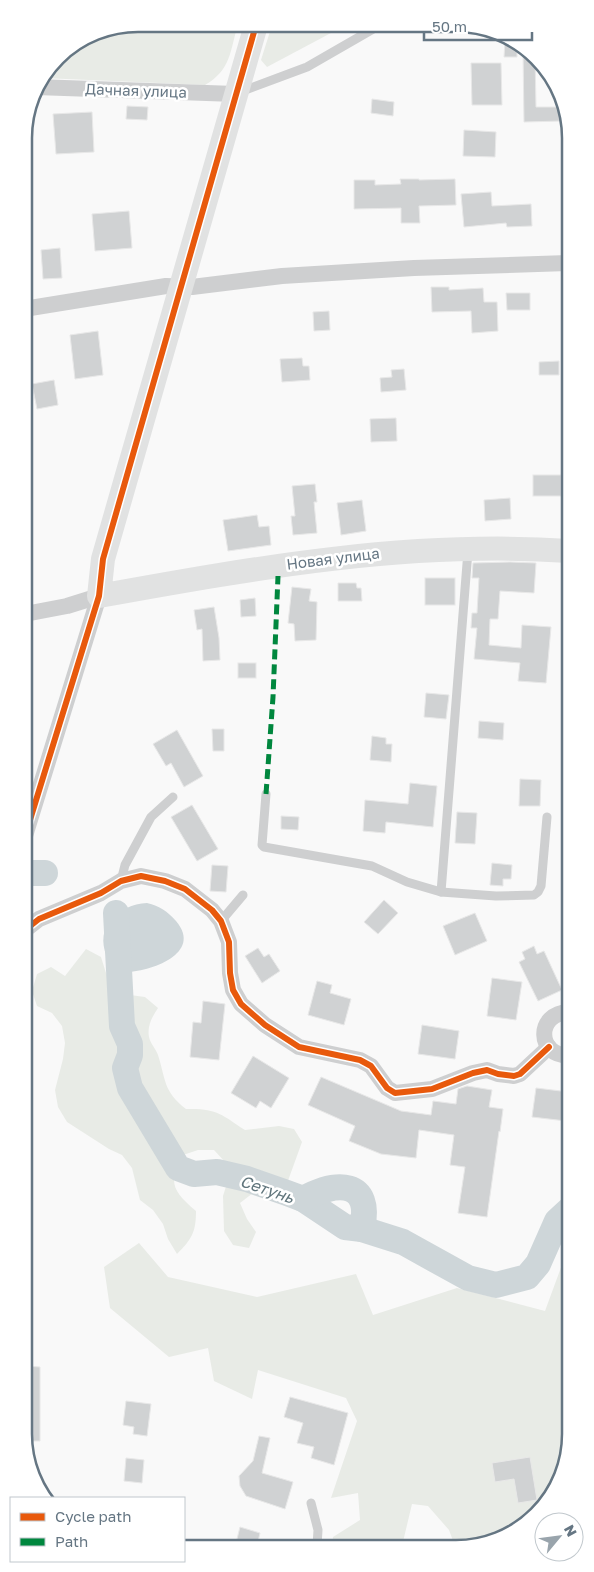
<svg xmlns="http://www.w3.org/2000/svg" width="594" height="1572" font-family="'Golos Text',sans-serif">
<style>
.green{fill:#e8ebe6}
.water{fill:#ced6d9}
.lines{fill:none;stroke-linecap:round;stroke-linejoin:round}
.river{stroke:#ced6d9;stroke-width:26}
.building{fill:#d0d2d3;stroke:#e8e8e8}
.lane{stroke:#cecfd0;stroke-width:9}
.street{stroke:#cecfd0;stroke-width:16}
.secondary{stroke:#e1e2e2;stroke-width:24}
.quiet{stroke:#00873e;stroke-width:5;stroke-dasharray:10 5;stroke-linecap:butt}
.cycleway-casing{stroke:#fff;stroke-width:9}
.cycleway{stroke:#e8590c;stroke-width:6}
.labels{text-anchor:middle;stroke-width:5;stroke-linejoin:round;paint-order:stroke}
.street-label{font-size:15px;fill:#657683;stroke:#fff}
.water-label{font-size:16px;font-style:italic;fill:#60757c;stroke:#fff}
.rim{fill:none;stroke:#657683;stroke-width:2.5}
</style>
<rect width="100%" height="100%" fill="#f9f9f9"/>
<g class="green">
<path d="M138 24H238C230 51 231 70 205 85L43 78 63 52 95 32Z"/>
<polygon points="272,25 346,25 267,67 261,60"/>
<path d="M86 949 101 957 106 973 115 987 130 995 145 997 158 1008C152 1017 147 1026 149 1037 150 1043 156 1049 158 1055 166 1080 163 1091 186 1109 216 1108 221 1114 245 1130L279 1126 294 1129 302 1142 285 1189 269 1192 253 1193 240 1203 247 1219 256 1232 249 1248 233 1245 224 1231 223 1196 228 1180 226 1163 214 1150H198L183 1155C167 1182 173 1192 196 1211 196 1232 192 1239 177 1254L168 1239 163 1224 153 1210 140 1200 132 1168 122 1155 109 1149 67 1122 58 1107 55 1090 63 1059 65 1043 62 1026 52 1013 37 1006 32 991 37 974 51 967 65 976Z"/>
<polygon points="139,1243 168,1277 257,1297 356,1274 373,1315 457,1288 545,1311 570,1243 570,1441 542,1509 478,1546 455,1546 449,1530 428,1506 412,1504 402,1546 332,1546 333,1537 360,1520 358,1493 331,1498 357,1421 346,1398 258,1370 252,1399 214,1381 208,1348 169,1357 110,1308 104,1267"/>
</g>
<path class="water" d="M147 903C160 906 167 911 176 921 205 955 145 974 120 972 116 967 109 962 107 957 94 926 118 905 147 903Z"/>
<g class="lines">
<g class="river">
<polyline points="25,873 45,873"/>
<polyline points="116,913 122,1026 130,1044 130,1055 125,1068 130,1088 178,1168 194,1174 217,1172 247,1179 287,1193 303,1199 345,1227 362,1229 403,1242 468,1278 496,1285 527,1277 538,1264 557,1221 570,1209"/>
<path d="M303 1199C336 1181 373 1179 362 1229"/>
</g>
</g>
<g class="building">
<polygon points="505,40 517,47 517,57 504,57"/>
<polygon points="523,50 535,57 536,107 561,107 561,121 524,122"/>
<polygon points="471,63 501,63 502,105 472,105"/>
<polygon points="372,99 394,102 393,116 371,113"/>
<polygon points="127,106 148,107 147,120 126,119"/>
<polygon points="92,112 94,152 56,154 53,114"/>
<polygon points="464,130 496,132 495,157 463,156"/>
<polygon points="400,179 419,179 419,180 455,179 456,205 419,206 420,223 401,223 401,208 354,209 354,180 375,180 375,185 401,184"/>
<polygon points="491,192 492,206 531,204 532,226 507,227 506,223 464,227 461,194"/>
<polygon points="129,211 132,248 95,251 92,214"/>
<polygon points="60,248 62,278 43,279 41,250"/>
<polygon points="431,287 449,287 449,290 483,288 484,302 497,302 498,331 472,333 471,311 432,312"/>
<polygon points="506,293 530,293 530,310 507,310"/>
<polygon points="329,311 330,330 314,331 313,312"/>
<polygon points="98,331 103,375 75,379 70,335"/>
<polygon points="302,358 303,366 309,366 310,380 282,382 280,359"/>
<polygon points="559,361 559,375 539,375 539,362"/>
<polygon points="404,369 406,390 381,392 380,378 392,377 391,370"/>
<polygon points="54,380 58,405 37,409 32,384"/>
<polygon points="396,418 397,441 371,442 370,419"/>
<rect x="533" y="475" width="28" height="21"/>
<polygon points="315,484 317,502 314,502 317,533 293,535 291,516 295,516 292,486"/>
<polygon points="510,498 511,519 485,521 484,500"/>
<polygon points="362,500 366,531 341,535 337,503"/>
<polygon points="257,515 259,527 269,526 271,545 228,551 223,520"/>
<polygon points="510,562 536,563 534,593 500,591 498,619 490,619 489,645 521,648 522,625 551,627 546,683 518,681 520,663 474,659 477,628 471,628 472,613 477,613 479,578 472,578 473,563"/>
<rect x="425" y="578" width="30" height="27"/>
<polygon points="338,583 356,583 357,588 361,588 362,601 338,601"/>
<polygon points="292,587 311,589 309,601 317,602 316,640 295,641 294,624 288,623"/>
<polygon points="255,598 256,616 241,617 240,600"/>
<polygon points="214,607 219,638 220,660 203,661 202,629 197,630 194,610"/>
<rect x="238" y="663" width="18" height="15"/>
<polygon points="426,693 449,695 446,719 424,717"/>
<polygon points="479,721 504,723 503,740 478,738"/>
<polygon points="212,729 224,729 224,751 213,751"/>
<polygon points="177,730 203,776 184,787 171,763 166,766 153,744"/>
<polygon points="372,736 386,738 386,744 392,744 391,762 370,760"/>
<polygon points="520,779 541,780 540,806 519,806"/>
<polygon points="410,783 437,786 433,827 386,822 385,833 363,831 365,800 408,804"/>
<polygon points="192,805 218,849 197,861 171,817"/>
<polygon points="457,812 477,813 475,844 455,843"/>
<polygon points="281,816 299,817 298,830 281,829"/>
<polygon points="492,863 512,865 511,879 503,879 503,886 490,885"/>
<polygon points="212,865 228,866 226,892 210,891"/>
<polygon points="384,900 398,913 378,934 364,922"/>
<polygon points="475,913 487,941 455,955 443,926"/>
<polygon points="534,946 537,954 544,951 562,990 538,1001 519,962 525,959 522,952"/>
<polygon points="258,948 264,957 269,954 280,971 262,983 245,956"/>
<polygon points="492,978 522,982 516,1020 487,1016"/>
<polygon points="317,981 332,985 330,993 351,999 344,1025 308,1015"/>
<polygon points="203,1001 225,1004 219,1060 190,1057 193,1022 201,1023"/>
<polygon points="422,1025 459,1031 455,1059 418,1054"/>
<polygon points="253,1056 289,1078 271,1108 260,1101 256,1108 231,1093"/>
<polygon points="321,1077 401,1111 431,1115 433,1101 456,1104 458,1089 467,1086 492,1090 489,1107 503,1109 500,1132 499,1131 487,1217 458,1213 465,1167 450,1165 454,1135 419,1130 416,1158 381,1154 349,1141 355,1126 308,1105"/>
<polygon points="536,1088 569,1092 566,1121 532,1117"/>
<polygon points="26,1366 40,1367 40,1441 26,1441"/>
<polygon points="290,1397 348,1413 334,1465 311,1458 314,1447 297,1443 303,1423 284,1417"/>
<polygon points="126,1401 151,1404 147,1436 133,1434 134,1427 123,1425"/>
<polygon points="259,1436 270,1438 262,1473 293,1482 285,1509 246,1496 240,1486 239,1476 253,1461"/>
<polygon points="530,1457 537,1500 518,1503 514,1479 495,1482 492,1463"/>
<polygon points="126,1458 144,1460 142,1483 124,1481"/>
<polygon points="240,1527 260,1533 257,1546 247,1546 236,1543"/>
</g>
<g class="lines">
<g class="lane">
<polyline points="240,92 307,67 380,25"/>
<polyline points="266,794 262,845 264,847 372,866 407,882 441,892 496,896 534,895 538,892 541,886 547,817"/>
<polyline points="121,881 125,865 151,817 173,797"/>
<polyline points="441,892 468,551"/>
<polyline points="221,921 243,895"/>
<polyline points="311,1503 318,1530 317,1546"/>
</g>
<g class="street">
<polyline points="36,87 235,94"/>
<polyline points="24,309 166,286 192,287 282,276 414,268 568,263"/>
<polyline points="25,614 67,606 99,596"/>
<polyline points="25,836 99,596"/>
<polyline points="25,930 39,919 101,893 121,881 141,876 165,881 185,889 212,910 221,921 229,942 230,973 233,990 241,1004 265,1025 299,1047 360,1060 371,1066 387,1088 395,1093 432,1089 473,1073 487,1070 498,1074 514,1076 520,1074 549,1047"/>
<path d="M569 1012C535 1013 537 1057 569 1055"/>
</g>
<path class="secondary" d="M256 25 103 559 99 596C254 568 411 540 569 551"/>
<polyline class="quiet" points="266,794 273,697 278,576"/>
<g class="cycleway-casing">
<g id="cycleway">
<polyline points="25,836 99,596 103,559 256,25"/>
<polyline points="25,930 39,919 101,893 121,881 141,876 165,881 185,889 212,910 221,921 229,942 230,973 233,990 241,1004 265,1025 299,1047 360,1060 371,1066 387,1088 395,1093 432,1089 473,1073 487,1070 498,1074 514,1076 520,1074 549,1047"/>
</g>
</g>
<use href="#cycleway" class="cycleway"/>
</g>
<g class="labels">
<g class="street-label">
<text transform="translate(136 91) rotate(2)" y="5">Дачная улица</text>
<text transform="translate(333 559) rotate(-7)" y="5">Новая улица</text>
</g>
<g class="water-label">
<text transform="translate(267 1189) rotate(19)" y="6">Сетунь</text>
</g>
</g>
<path d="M0 0H594V1572H0ZM138 32H456A106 106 0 0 1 562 138V1434A106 106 0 0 1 456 1540H138A106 106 0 0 1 32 1434V138A106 106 0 0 1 138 32Z" fill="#fff" fill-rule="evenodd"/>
<path class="rim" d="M138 32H456A106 106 0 0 1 562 138V1434A106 106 0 0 1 456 1540H138A106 106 0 0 1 32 1434V138A106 106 0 0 1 138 32Z"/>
<rect x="10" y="1497" width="175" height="65" fill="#ffffff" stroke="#c1c8cd"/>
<rect x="20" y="1513" width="25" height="8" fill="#e8590c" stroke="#c1c8cd"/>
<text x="55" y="1522" font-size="15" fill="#657683">Cycle path</text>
<rect x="20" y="1538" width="25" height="8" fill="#00873e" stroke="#c1c8cd"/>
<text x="55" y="1547" font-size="15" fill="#657683">Path</text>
<g transform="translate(559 1537) rotate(61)"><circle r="24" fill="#ffffff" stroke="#c1c8cd"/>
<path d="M0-4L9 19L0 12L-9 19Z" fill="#99a4ac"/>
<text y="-8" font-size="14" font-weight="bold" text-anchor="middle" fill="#657683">N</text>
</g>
<path d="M424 32v8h108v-8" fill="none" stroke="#657683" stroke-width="2.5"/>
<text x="432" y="32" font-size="15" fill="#657683" stroke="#ffffff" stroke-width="4" paint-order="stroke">50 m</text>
</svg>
